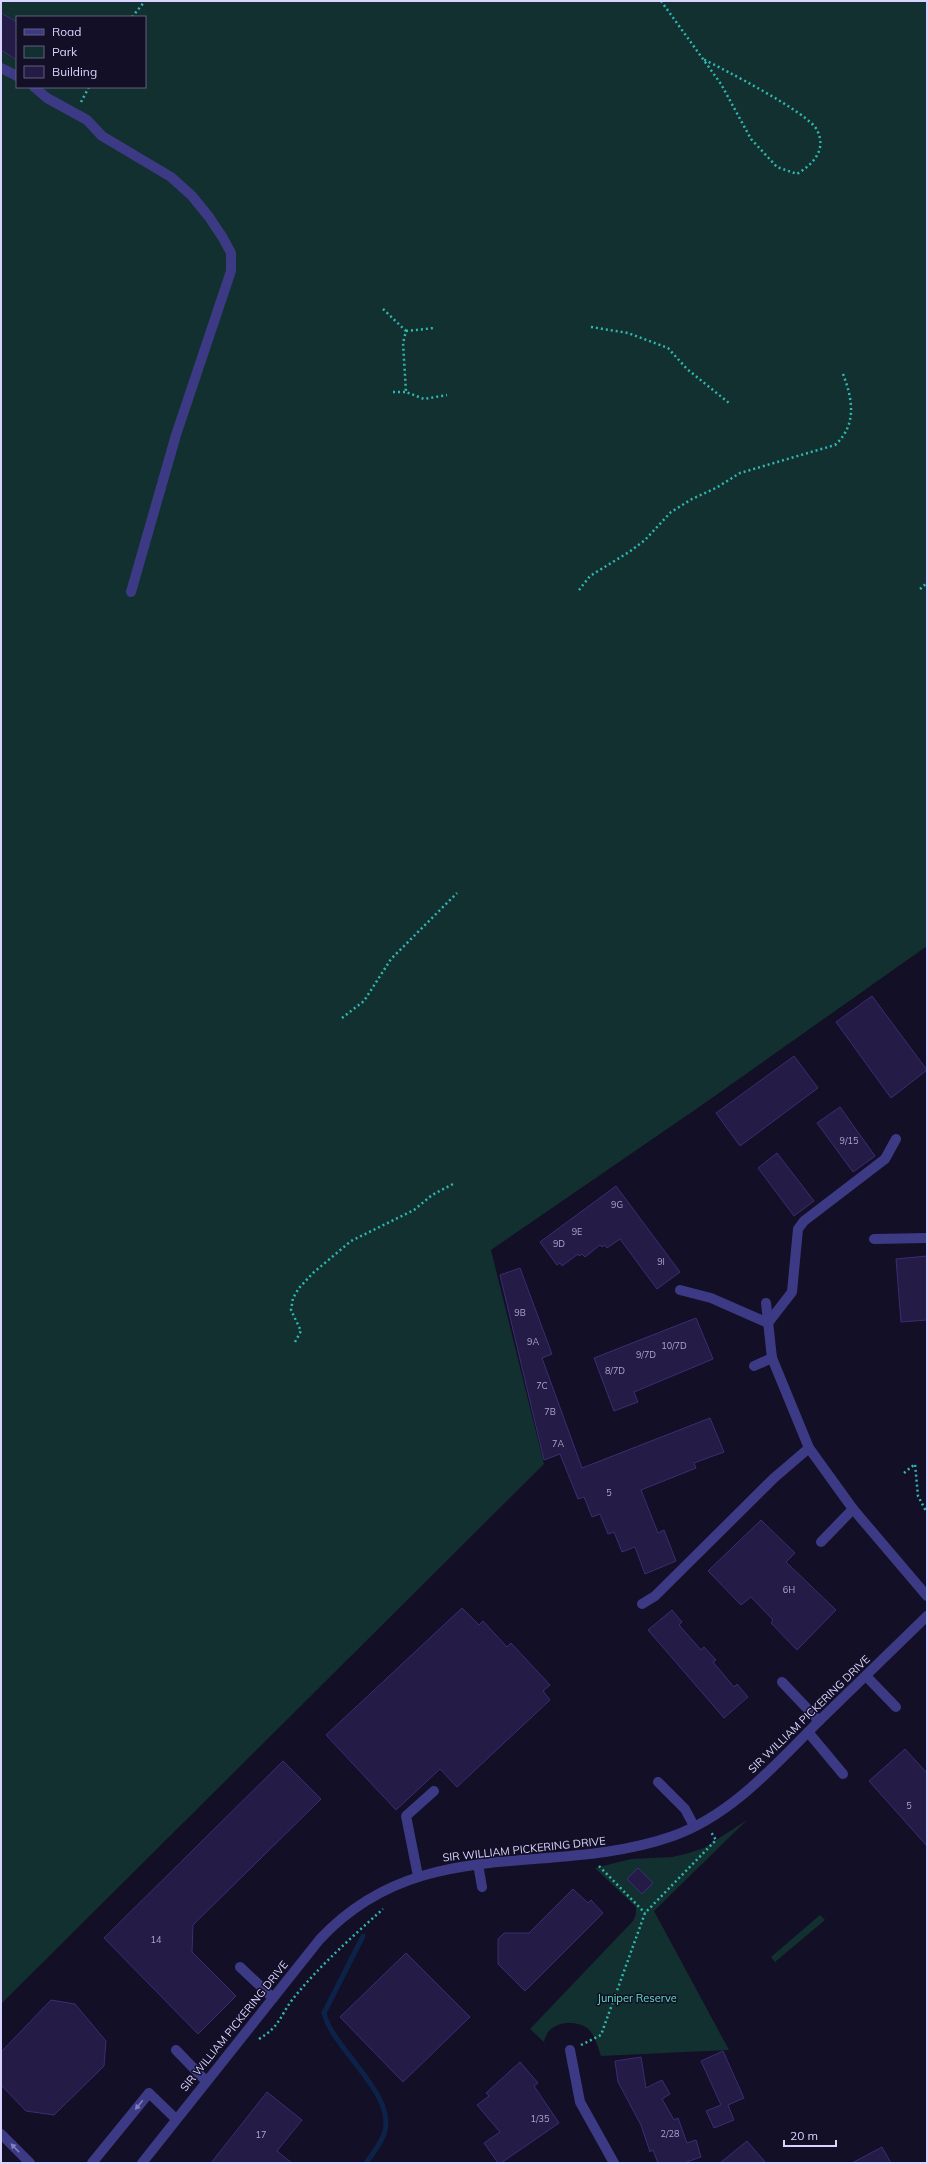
<svg xmlns="http://www.w3.org/2000/svg" width="928" height="2164" font-family="Mulish,sans-serif">
<style>
.green{fill:#12302f;fill-rule:evenodd}
.lines{fill:none;stroke-linecap:round;stroke-linejoin:round}
.stream{stroke:#0c2248;stroke-width:5}
.building{fill:#241b47;stroke:#3b2d73}
.path{stroke:#2fb8b0;stroke-width:2.5;stroke-dasharray:2 3;stroke-linecap:butt}
.service{stroke:#3d3a85;stroke-width:10}
.minor{stroke:#3d3a85;stroke-width:10}
.oneway{fill:#837fbc}
.labels{text-anchor:middle;stroke-width:3;stroke-linejoin:round;paint-order:stroke}
.number-label{font-size:9px;fill:#aca6d1}
.street-label{font-size:11px;fill:#d9d4ff;stroke:#130f26}
.park-label{font-size:11px;fill:#5fe0c0;stroke:#130f26}
</style>
<rect width="100%" height="100%" fill="#130f26"/>
<g class="green">
<path d="M1 1H927V946L702 1105 491 1250 544 1464 1 2004ZM17 17H145V87H17Z"/>
<path d="M747 1820 654 1911 729 2050 601 2056C598 2048 595 2034 587 2028 577 2021 558 2021 549 2031 547 2033 545 2038 544 2042L530 2029 633 1921 636 1914V1907L595 1868 631 1859 672 1857 689 1853 704 1848Z"/>
<polygon points="820,1915 825,1920 775,1962 771,1957"/>
</g>
<g class="lines">
<path class="stream" d="M363 1936 324 2013C333 2050 398 2095 384 2134 380 2144 373 2154 366 2163"/>
</g>
<g class="building">
<polygon points="1,13 17,22 17,60 1,50"/>
<polygon points="872,996 927,1070 891,1098 836,1022"/>
<polygon points="794,1056 818,1088 740,1146 716,1113"/>
<polygon points="840,1107 875,1156 853,1172 817,1123"/>
<polygon points="777,1153 814,1201 794,1216 758,1168"/>
<polygon points="616,1186 680,1272 657,1289 620,1239 607,1248 605,1245 602,1247 600,1245 585,1257 582,1254 579,1256 578,1254 562,1266 560,1263 557,1265 540,1242"/>
<polygon points="927,1256 927,1320 901,1322 896,1259"/>
<polygon points="520,1268 552,1354 542,1358 582,1468 710,1418 724,1452 694,1463 696,1468 641,1490 658,1533 664,1530 676,1561 645,1574 635,1547 622,1552 614,1532 608,1534 600,1514 592,1517 584,1497 578,1499 560,1454 544,1460 500,1275"/>
<polygon points="696,1318 713,1359 634,1392 638,1402 614,1411 594,1358"/>
<polygon points="761,1520 795,1553 786,1562 836,1610 797,1650 771,1623 773,1620 751,1597 741,1605 708,1571"/>
<polygon points="462,1608 479,1625 483,1621 507,1647 511,1643 550,1685 543,1691 550,1700 457,1787 440,1769 396,1810 326,1735"/>
<polygon points="672,1610 682,1622 679,1625 701,1650 704,1647 716,1660 713,1662 734,1687 737,1684 748,1697 724,1718 648,1630"/>
<polygon points="905,1749 927,1773 927,1846 869,1781"/>
<polygon points="283,1761 321,1799 193,1925 192,1952 236,1996 198,2034 104,1938"/>
<polygon points="638,1868 653,1883 642,1894 627,1879"/>
<polygon points="573,1889 588,1903 591,1900 603,1913 525,1991 498,1964 498,1939 504,1933 529,1933"/>
<polygon points="406,1953 470,2017 403,2082 340,2017"/>
<polygon points="51,2000 75,2004 106,2041 104,2066 54,2115 26,2111 1,2085 1,2052"/>
<polygon points="723,2051 744,2098 728,2105 734,2120 714,2128 706,2111 721,2105 701,2061"/>
<polygon points="641,2057 646,2088 662,2080 670,2094 662,2099 674,2120 678,2118 687,2143 696,2140 701,2157 684,2163 658,2163 653,2150 650,2152 641,2125 618,2082 615,2061"/>
<polygon points="520,2062 538,2083 534,2086 559,2123 501,2163 498,2163 484,2143 500,2132 477,2105 489,2096 486,2093"/>
<polygon points="267,2092 302,2120 277,2151 292,2163 211,2163"/>
<polygon points="747,2141 766,2163 720,2163"/>
<polygon points="882,2147 891,2163 852,2163"/>
</g>
<g class="lines">
<g class="path">
<path d="M661 1 721 84 751 139 777 167 797 174C813 164 827 150 817 130 809 113 723 69 703 59"/>
<polyline points="132,17 145,1"/>
<polyline points="81,102 89,87"/>
<polyline points="383,309 406,331 403,343 406,392 424,399 447,395"/>
<polyline points="591,327 628,333 668,348 687,369 729,403"/>
<polyline points="406,331 434,328"/>
<polyline points="393,392 406,392"/>
<polyline points="920,589 927,583"/>
<path d="M579 590 590 576 629 552 645 540 671 512 692 499 716 488 740 473 835 445C857 425 853 400 843 374"/>
<polyline points="342,1018 364,1001 391,959 457,893"/>
<polyline points="295,1342 301,1331 291,1310 293,1298 299,1288 313,1273 351,1241 414,1210 432,1195 453,1184"/>
<polyline points="904,1473 915,1464 918,1496 927,1513"/>
<polyline points="599,1866 645,1913"/>
<path d="M259 2039C280 2026 279 2018 292 2000 318 1967 352 1937 383 1909"/>
<polyline points="581,2045 601,2035 645,1913 716,1840 711,1832"/>
</g>
<g class="service">
<polyline points="1,68 17,76"/>
<polyline points="34,87 47,98 87,120 102,136 171,177 192,196 209,217 223,238 231,253 231,271 176,435 131,592"/>
<polyline points="874,1239 927,1238"/>
<polyline points="680,1290 711,1298 768,1323 792,1292 798,1229 804,1221 885,1159 896,1139"/>
<polyline points="754,1366 772,1358"/>
<polyline points="821,1542 853,1509"/>
<polyline points="642,1604 655,1596 774,1478 809,1448"/>
<polyline points="866,1676 896,1707"/>
<polyline points="782,1682 819,1721"/>
<polyline points="808,1732 843,1774"/>
<polyline points="658,1782 685,1809 694,1826"/>
<polyline points="478,1864 482,1887"/>
<polyline points="418,1876 406,1816 434,1791"/>
<polyline points="240,1967 273,1998"/>
<polyline points="176,2050 206,2081"/>
<polyline points="1,2134 30,2163"/>
<polyline points="92,2163 149,2093 176,2119"/>
</g>
<g class="minor">
<polyline points="766,1303 772,1358 809,1448 853,1509 927,1596"/>
<polyline points="570,2050 580,2102 614,2163"/>
<path d="M142 2163 320 1939C421 1831 550 1879 673 1836 732 1815 776 1764 819 1721 855 1686 891 1651 927 1616"/>
</g>
</g>
<defs><path id="oneway-solid" d="M-6-.8H1V-3.2L6.5 0L1 3.2V.8H-6Z"/></defs>
<g class="oneway">
<use href="#oneway-solid" transform="translate(139 2105) rotate(129)"/>
<use href="#oneway-solid" transform="translate(15 2148) rotate(-134)"/>
</g>
<g class="labels">
<g class="number-label">
<text x="849" y="1144">9/15</text>
<text x="617" y="1208">9G</text>
<text x="577" y="1235">9E</text>
<text x="559" y="1247">9D</text>
<text x="661" y="1265">9I</text>
<text x="520" y="1316">9B</text>
<text x="533" y="1345">9A</text>
<text x="674" y="1349">10/7D</text>
<text x="646" y="1358">9/7D</text>
<text x="615" y="1374">8/7D</text>
<text x="542" y="1389">7C</text>
<text x="550" y="1415">7B</text>
<text x="558" y="1447">7A</text>
<text x="609" y="1496">5</text>
<text x="789" y="1593">6H</text>
<text x="909" y="1809">5</text>
<text x="156" y="1943">14</text>
<text x="540" y="2122">1/35</text>
<text x="670" y="2137">2/28</text>
<text x="261" y="2138">17</text>
</g>
<g class="street-label">
<text transform="translate(809 1714) rotate(-44)" y="4">SIR WILLIAM PICKERING DRIVE</text>
<text transform="translate(524 1849) rotate(-6)" y="4">SIR WILLIAM PICKERING DRIVE</text>
<text transform="translate(234 2026) rotate(-51)" y="4">SIR WILLIAM PICKERING DRIVE</text>
</g>
<g class="park-label">
<text x="637" y="2002">Juniper Reserve</text>
</g>
</g>
<rect width="928" height="2164" fill="none" stroke="#d9d4ff" stroke-width="4"/>
<rect x="16" y="16" width="130" height="72" fill="#130f26" stroke="#625e7d"/>
<rect x="24" y="29" width="20" height="6" fill="#3d3a85" stroke="#625e7d"/>
<text x="52" y="36" font-size="12" fill="#d9d4ff">Road</text>
<rect x="24" y="46" width="20" height="12" fill="#12302f" stroke="#625e7d"/>
<text x="52" y="56" font-size="12" fill="#d9d4ff">Park</text>
<rect x="24" y="66" width="20" height="12" fill="#241b47" stroke="#625e7d"/>
<text x="52" y="76" font-size="12" fill="#d9d4ff">Building</text>
<path d="M784 2140v6h52v-6" fill="none" stroke="#d9d4ff" stroke-width="2"/>
<text x="790" y="2140" font-size="12" fill="#d9d4ff" stroke="#130f26" stroke-width="3" paint-order="stroke">20 m</text>
</svg>
